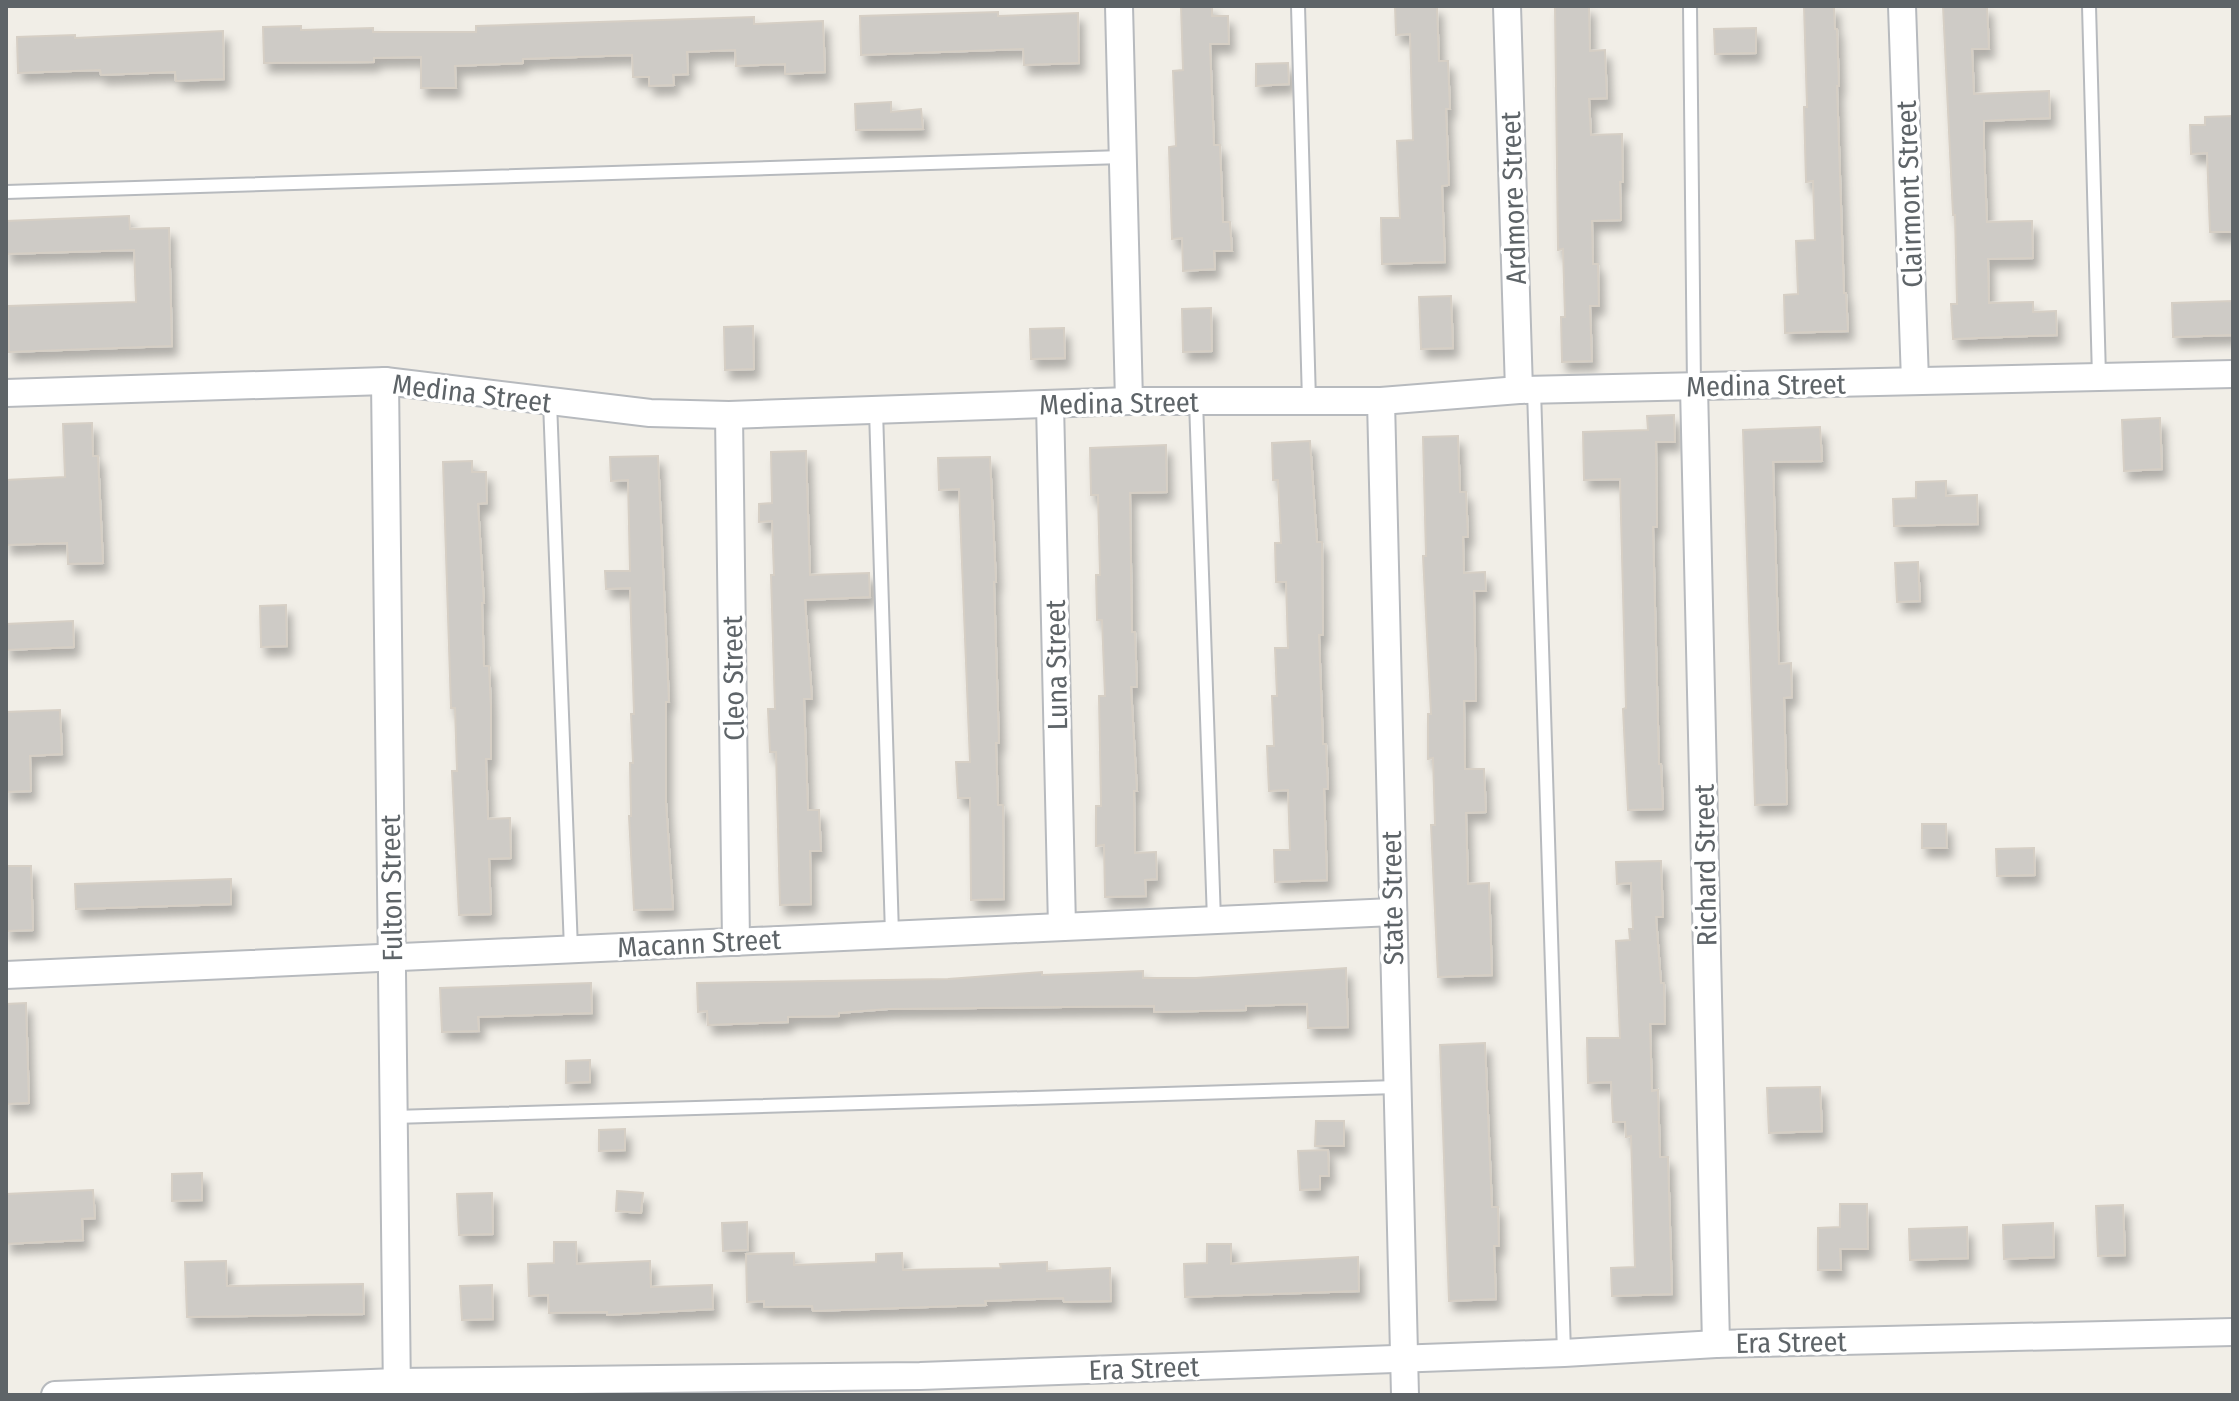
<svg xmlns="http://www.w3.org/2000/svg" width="2239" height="1401" font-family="'Fira Sans Condensed',sans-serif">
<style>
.building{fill:#cecbc6;stroke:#d6cfc5;stroke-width:2;filter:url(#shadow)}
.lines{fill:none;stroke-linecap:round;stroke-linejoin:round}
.service-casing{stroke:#b7babe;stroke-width:16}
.minor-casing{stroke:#b7babe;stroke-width:30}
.service{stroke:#fff;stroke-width:12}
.minor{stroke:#fff;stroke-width:26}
.labels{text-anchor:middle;stroke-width:7;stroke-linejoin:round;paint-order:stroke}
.street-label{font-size:28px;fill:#5e6468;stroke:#fff}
</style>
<defs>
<filter id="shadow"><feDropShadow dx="5" dy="9" stdDeviation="4" flood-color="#0004"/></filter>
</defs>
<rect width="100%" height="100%" fill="#f1eee7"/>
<g class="building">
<polygon points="1181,6 1212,6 1212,16 1228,16 1229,44 1210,44 1214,145 1220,145 1223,222 1230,222 1232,251 1214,251 1215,269 1183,271 1182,238 1172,239 1169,147 1176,146 1173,71 1183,70"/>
<polygon points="1395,6 1437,6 1439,61 1448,61 1450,109 1446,109 1449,185 1442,186 1445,262 1382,264 1381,218 1400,218 1397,141 1413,140 1410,34 1396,35"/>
<polygon points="1555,6 1589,6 1590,51 1605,50 1607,98 1589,99 1591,135 1622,134 1623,182 1620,182 1621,220 1592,221 1593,264 1598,264 1599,306 1590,306 1592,361 1562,362 1561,317 1565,317 1563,249 1558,250"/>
<polygon points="1804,6 1834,6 1835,29 1837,29 1839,86 1837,86 1844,293 1846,293 1848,331 1785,333 1784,295 1798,294 1796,241 1815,240 1813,181 1806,182 1804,107 1807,107"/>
<polygon points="1943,6 1987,6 1989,49 1972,49 1974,94 2049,91 2050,118 1984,121 1984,149 1987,222 2032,221 2033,258 1988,259 1989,303 2033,302 2033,312 2056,311 2057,335 1953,339 1951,304 1957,304 1955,215 1953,215"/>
<polygon points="998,12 998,16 1078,13 1079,63 1024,65 1023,49 861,55 860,16"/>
<polygon points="754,17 754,24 823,21 825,72 785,74 785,64 736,66 735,50 687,52 688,74 673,75 674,85 649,86 649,77 633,77 632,55 523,59 523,63 455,66 456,88 421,88 421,57 374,58 374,62 264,63 263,27 301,26 301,30 373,28 373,32 476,32 476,26"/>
<polygon points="1756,28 1756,53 1715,54 1714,29"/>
<polygon points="223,31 224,79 176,81 175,72 101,75 100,70 18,73 17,37 75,35 75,38"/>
<polygon points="1288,63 1289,84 1256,86 1256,64"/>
<polygon points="891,102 891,112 921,109 923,129 856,130 855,104"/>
<polygon points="2233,116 2233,232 2210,232 2207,153 2191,154 2190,125 2205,125 2205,117"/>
<polygon points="129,216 130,229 169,228 172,346 9,352 8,306 136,302 134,250 6,254 6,221"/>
<polygon points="1451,296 1453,348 1421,349 1419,297"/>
<polygon points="2233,301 2233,335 2173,337 2172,303"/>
<polygon points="1211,308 1212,351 1183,352 1182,309"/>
<polygon points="753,326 754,369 725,370 724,327"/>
<polygon points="1064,328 1065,358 1031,359 1030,329"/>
<polygon points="1674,415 1675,442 1656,442 1657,527 1653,527 1659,764 1661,764 1663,809 1628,810 1623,709 1626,708 1620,479 1584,480 1583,432 1648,430 1647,416"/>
<polygon points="2160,418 2162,469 2124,471 2122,420"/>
<polygon points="92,423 93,456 98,456 103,563 68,564 67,543 6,545 6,480 65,477 63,424"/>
<polygon points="1820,427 1822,461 1773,462 1779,664 1791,663 1792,697 1784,698 1787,804 1755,805 1743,430"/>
<polygon points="1458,436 1460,492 1466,492 1468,537 1463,537 1464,573 1485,572 1486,591 1474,591 1476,701 1464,701 1465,769 1484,769 1486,812 1466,813 1468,884 1489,883 1492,975 1438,977 1431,825 1435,825 1433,758 1428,759 1428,714 1431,714 1423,556 1426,556 1423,437"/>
<polygon points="1310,441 1317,542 1322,542 1323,635 1319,635 1323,744 1326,744 1328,789 1324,789 1327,880 1275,882 1274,850 1290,850 1288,790 1269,791 1267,746 1274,746 1272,696 1277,696 1275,648 1288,648 1286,582 1276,582 1275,543 1281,543 1278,480 1273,480 1272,443"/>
<polygon points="1166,445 1167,492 1130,493 1132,632 1135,632 1137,687 1131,687 1137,791 1134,791 1135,853 1156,852 1157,879 1145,880 1146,896 1105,897 1104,845 1096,846 1096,806 1101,806 1099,696 1105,696 1102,620 1097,620 1096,575 1100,575 1098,495 1091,495 1090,448"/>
<polygon points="806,451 810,575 869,573 870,597 805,600 812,699 804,699 808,810 819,810 821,851 810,851 811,904 780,905 776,752 770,752 768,709 775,709 771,575 774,575 772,521 759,522 759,504 772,503 771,452"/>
<polygon points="658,456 669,702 666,702 666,802 673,909 634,910 629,816 631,816 630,763 633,763 631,714 634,714 630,588 606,589 605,571 630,571 628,480 611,481 610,457"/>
<polygon points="990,457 996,582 994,582 999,743 996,743 998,805 1003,805 1004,899 971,900 970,798 958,798 956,762 970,762 959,489 939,490 938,458"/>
<polygon points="472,461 472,472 486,472 487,503 478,504 484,603 482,603 484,666 489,666 491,707 491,759 486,759 488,819 510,818 511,858 489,859 491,914 459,915 452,771 457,771 455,708 451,708 443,462"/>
<polygon points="1946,481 1946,496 1977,495 1978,524 1894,526 1893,499 1916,498 1916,482"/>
<polygon points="1918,562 1920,601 1897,602 1895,563"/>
<polygon points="286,605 287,646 261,647 260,606"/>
<polygon points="73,621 74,647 6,650 6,624"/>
<polygon points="60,710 62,754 30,756 31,791 6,792 6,712"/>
<polygon points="1922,824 1946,824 1947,848 1922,848"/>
<polygon points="2034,848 2035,875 1997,876 1996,849"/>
<polygon points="1661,861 1663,917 1656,917 1661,983 1664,983 1665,1024 1650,1024 1652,1091 1658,1090 1660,1157 1668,1157 1672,1294 1612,1296 1611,1268 1635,1267 1631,1136 1626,1137 1625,1122 1613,1122 1611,1082 1588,1083 1587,1038 1620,1038 1616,941 1630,940 1629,929 1633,929 1631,883 1617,884 1616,862"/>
<polygon points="6,866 31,866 33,930 6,931"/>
<polygon points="231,879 231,904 76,909 75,884"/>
<polygon points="1346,968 1348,1027 1308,1028 1307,1004 1246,1006 1246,1010 1154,1012 1154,1006 888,1009 839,1013 839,1016 788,1017 788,1022 708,1025 707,1011 698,1012 697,983 948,979 1042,972 1042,975 1143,971 1143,978 1196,978"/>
<polygon points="591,983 592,1013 478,1017 479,1031 442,1032 440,988"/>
<polygon points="26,1003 29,1103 6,1104 6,1004"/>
<polygon points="1485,1043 1492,1207 1498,1207 1499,1246 1494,1246 1496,1299 1449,1301 1440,1045"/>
<polygon points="590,1060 590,1082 566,1083 566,1061"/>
<polygon points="1820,1087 1822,1131 1769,1133 1767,1088"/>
<polygon points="1316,1121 1344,1121 1344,1146 1315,1146"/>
<polygon points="625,1129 625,1150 599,1151 599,1130"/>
<polygon points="1328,1150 1329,1176 1320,1176 1320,1189 1300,1190 1298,1151"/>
<polygon points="202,1173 202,1200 172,1201 172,1174"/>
<polygon points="93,1190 95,1218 82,1219 83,1240 6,1244 6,1194"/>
<polygon points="617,1191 643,1193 641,1213 616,1211"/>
<polygon points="492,1193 493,1234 459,1235 457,1194"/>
<polygon points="1840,1204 1867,1204 1868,1249 1840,1249 1841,1270 1818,1270 1818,1228 1840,1227"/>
<polygon points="2123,1205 2125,1255 2098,1256 2096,1206"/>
<polygon points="747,1222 748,1250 723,1251 722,1223"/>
<polygon points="2053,1223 2054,1257 2004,1259 2003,1225"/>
<polygon points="1967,1227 1968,1258 1910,1260 1909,1229"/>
<polygon points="554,1242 576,1242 577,1264 650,1261 651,1287 712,1285 713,1309 607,1315 607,1312 549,1313 548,1295 529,1296 528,1264 554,1263"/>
<polygon points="1207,1244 1231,1244 1231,1264 1358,1257 1359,1291 1185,1297 1184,1264 1207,1263"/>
<polygon points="794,1253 794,1265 876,1262 876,1254 902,1253 903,1270 1001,1268 1000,1264 1047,1262 1047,1271 1110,1268 1111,1301 1064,1302 1063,1298 985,1301 986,1305 813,1311 812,1306 764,1307 764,1301 747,1302 746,1254"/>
<polygon points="226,1261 227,1286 363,1284 364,1314 187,1317 185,1262"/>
<polygon points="492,1285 493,1319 462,1320 460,1286"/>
</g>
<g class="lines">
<g class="service-casing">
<g id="service">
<polyline points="1298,6 1309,401"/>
<polyline points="1690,6 1694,387"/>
<polyline points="2089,6 2099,377"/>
<polyline points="6,192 1123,157"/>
<polyline points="1534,390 1564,1353"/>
<polyline points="1196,401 1214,920"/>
<polyline points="550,402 571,949"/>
<polyline points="876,410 892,934"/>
<polyline points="394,1117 1397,1087"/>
</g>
</g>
<g class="minor-casing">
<g id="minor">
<polyline points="1119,6 1129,401"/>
<polyline points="1507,6 1519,390"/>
<polyline points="1902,6 1915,381"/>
<polyline points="385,381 397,1395"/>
<polyline points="1694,387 1716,1344"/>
<polyline points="6,393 385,381 650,413 729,415 1129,401 1381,401 1519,390 2233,374"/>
<polyline points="1381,401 1405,1395"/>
<polyline points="1050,404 1062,927"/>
<polyline points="729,415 736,942"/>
<polyline points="6,975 1393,912"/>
<polyline points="55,1395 397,1382 920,1376 1564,1353 1716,1344 2233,1332"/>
</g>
</g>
<use href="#service" class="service"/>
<use href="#minor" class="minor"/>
</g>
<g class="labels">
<g class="street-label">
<text transform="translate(1909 194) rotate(-92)" y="10">Clairmont Street</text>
<text transform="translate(1513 198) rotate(-92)" y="10">Ardmore Street</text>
<text transform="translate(1766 385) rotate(-1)" y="10">Medina Street</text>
<text transform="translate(472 393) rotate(7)" y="10">Medina Street</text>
<text transform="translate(1119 403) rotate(-1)" y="10">Medina Street</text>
<text transform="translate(1056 665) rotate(-91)" y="10">Luna Street</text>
<text transform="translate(733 678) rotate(-91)" y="10">Cleo Street</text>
<text transform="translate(1705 865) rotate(-91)" y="10">Richard Street</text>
<text transform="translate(391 888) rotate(-91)" y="10">Fulton Street</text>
<text transform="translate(1392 898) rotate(-91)" y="10">State Street</text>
<text transform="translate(699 943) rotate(-3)" y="10">Macann Street</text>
<text transform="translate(1791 1342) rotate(-1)" y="10">Era Street</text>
<text transform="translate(1144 1368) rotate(-2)" y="10">Era Street</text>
</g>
</g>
<rect width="2239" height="1401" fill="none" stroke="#5e6468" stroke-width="16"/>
</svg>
